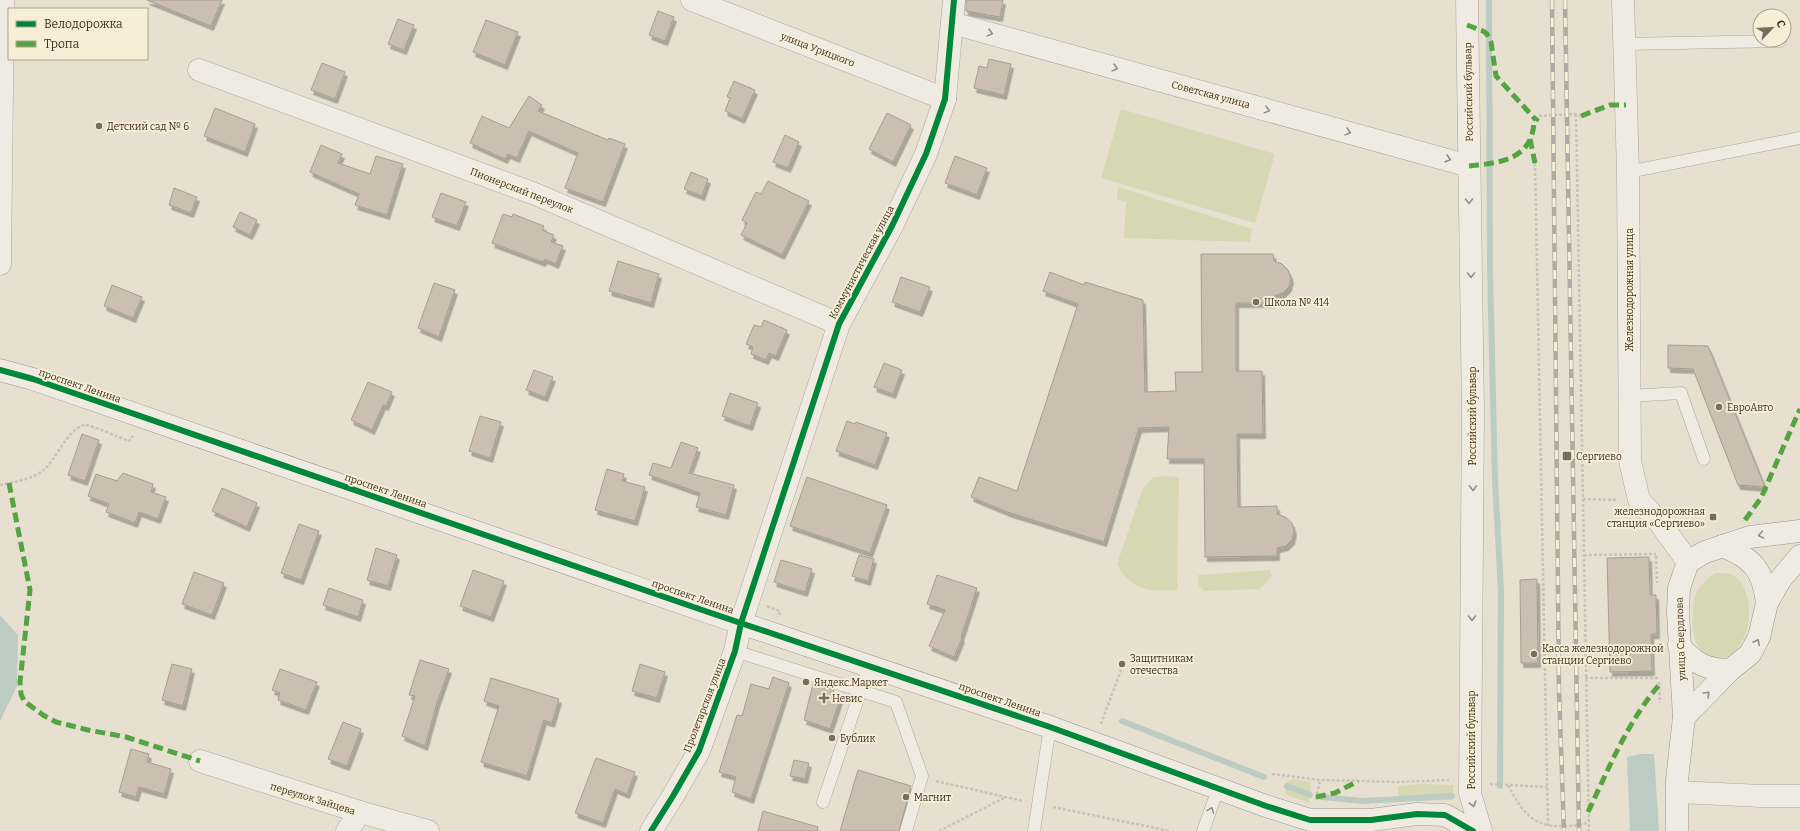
<svg xmlns="http://www.w3.org/2000/svg" width="1800" height="831" font-family="Bitter,serif">
<style>
.green{fill:#d6d7b3}
.water{fill:#bcccc2}
.lines{fill:none;stroke-linecap:round;stroke-linejoin:round}
.stream{stroke:#bcccc2;stroke-width:6}
.building{fill:#cbbfb2;stroke:#a89c90;filter:url(#shadow)}
.lane-casing{stroke:#ada599;stroke-width:13}
.street-casing{stroke:#ada599;stroke-width:23}
.secondary-casing{stroke:#9c958a;stroke-width:23}
.path{stroke:#c8c2b9;stroke-width:2.5;stroke-dasharray:3 2;stroke-linecap:butt}
.lane{stroke:#efebe3;stroke-width:12}
.street{stroke:#efebe3;stroke-width:22}
.secondary{stroke:#efebe3;stroke-width:22}
.rail-casing{stroke:#afaaa2;stroke-width:4.5}
.rail{stroke:#f7eed8;stroke-width:3;stroke-dasharray:9;stroke-linecap:butt}
.quiet{stroke:#54a441;stroke-width:5;stroke-dasharray:10 5;stroke-linecap:butt}
.cycleway-casing{stroke:#f7eed8;stroke-width:8}
.cycleway{stroke:#00873e;stroke-width:6}
.oneway{stroke:#968c82}
.poi-dot{fill:#786c5e;stroke:#f7eed8;stroke-width:1.5}
.labels{text-anchor:middle;stroke-width:3.5;stroke-linejoin:round;paint-order:stroke}
.street-label{font-size:10px;fill:#3d2e20;stroke:#f7eed8}
.poi-label{font-size:10px;fill:#3d2e20;stroke:#f7eed8;text-anchor:start}
</style>
<defs>
<filter id="shadow"><feDropShadow dx="2.5" dy="4.5" stdDeviation="0" flood-color="#0004"/></filter>
</defs>
<rect width="100%" height="100%" fill="#e7e0d1"/>
<g class="green">
<polygon points="1121,109 1275,154 1255,223 1101,178"/>
<polygon points="1118,187 1252,229 1250,242 1124,238 1126,202 1117,200"/>
<path d="M1166 476 1179 477 1177 590C1149 591 1132 592 1117 564L1143 488 1154 477Z"/>
<path d="M1270 570 1272 576 1260 589 1205 591C1198 587 1197 583 1198 575Z"/>
<path d="M1715 573C1722 573 1730 572 1736 577 1762 598 1748 673 1706 655 1690 648 1690 606 1697 592 1701 584 1708 578 1715 573Z"/>
<polygon points="1293,779 1311,782 1309,803 1285,794 1288,781"/>
<polygon points="1422,784 1453,785 1453,800 1399,801 1398,786"/>
</g>
<g class="water">
<polygon points="0,615 18,635 17,686 0,721"/>
<polygon points="1640,754 1654,754 1659,831 1630,831 1627,757"/>
</g>
<g class="lines">
<g class="stream">
<polyline points="1489,0 1490,271 1495,480 1501,591 1500,786"/>
<polyline points="1122,721 1264,777"/>
<polyline points="1287,786 1310,795"/>
<polyline points="1322,797 1363,801 1452,796"/>
</g>
</g>
<g class="building">
<polygon points="147,0 222,0 211,26"/>
<polygon points="966,0 1003,0 1000,17 966,11"/>
<polygon points="658,11 674,17 665,41 649,35"/>
<polygon points="398,19 414,25 404,50 388,44"/>
<polygon points="486,20 518,32 505,65 473,52"/>
<polygon points="989,59 1011,64 1004,95 974,88 979,66 987,68"/>
<polygon points="322,63 345,72 335,99 311,90"/>
<polygon points="734,81 755,90 742,119 725,111 730,98 727,97"/>
<polygon points="529,96 542,105 538,111 608,140 609,138 625,144 603,202 565,188 578,153 529,131 517,158 508,154 505,159 470,143 482,116 509,128"/>
<polygon points="215,108 255,124 245,152 204,136"/>
<polygon points="887,113 911,125 893,162 869,149"/>
<polygon points="785,135 799,142 788,168 773,162"/>
<polygon points="321,145 342,154 338,163 370,174 376,156 403,164 387,215 355,205 359,194 310,172"/>
<polygon points="955,156 987,168 977,195 945,183"/>
<polygon points="691,172 708,179 702,196 684,189"/>
<polygon points="768,181 809,201 782,255 741,235 747,223 742,220 756,192 761,194"/>
<polygon points="174,188 197,197 191,213 169,205"/>
<polygon points="441,193 466,202 457,226 432,217"/>
<polygon points="240,212 257,220 250,235 233,227"/>
<polygon points="503,214 512,217 513,214 544,226 542,230 554,235 551,242 563,246 556,264 545,259 543,262 492,243"/>
<polygon points="1201,254 1273,254 1274,261 1282,264 1288,270 1291,278 1289,287 1283,293 1274,296 1274,303 1236,303 1236,371 1262,371 1263,434 1237,434 1238,507 1277,506 1277,514 1285,517 1292,523 1294,531 1292,540 1286,546 1277,548 1277,556 1205,557 1204,459 1167,459 1169,427 1139,428 1104,542 1010,513 971,497 979,477 1017,491 1078,304 1043,291 1050,272 1084,285 1085,282 1143,300 1145,392 1176,391 1175,372 1202,372"/>
<polygon points="618,261 659,274 651,303 609,291"/>
<polygon points="901,277 930,287 920,312 892,302"/>
<polygon points="434,283 455,290 439,337 418,328"/>
<polygon points="112,285 142,297 133,318 104,306"/>
<polygon points="764,320 787,330 776,356 769,353 766,360 751,354 753,347 746,344 754,325 761,327"/>
<polygon points="1668,345 1708,346 1765,487 1738,485 1693,369 1668,368"/>
<polygon points="884,363 902,370 893,394 874,387"/>
<polygon points="534,370 553,377 545,397 526,390"/>
<polygon points="368,382 392,392 386,406 383,405 372,430 351,420"/>
<polygon points="730,393 758,403 750,426 722,416"/>
<polygon points="480,416 501,422 490,458 469,451"/>
<polygon points="847,421 855,424 856,422 887,433 875,465 836,451"/>
<polygon points="82,434 99,440 85,481 68,475"/>
<polygon points="681,442 698,448 689,473 734,485 726,515 696,507 700,493 649,475 653,463 671,468"/>
<polygon points="607,469 624,474 622,481 645,487 635,521 595,510"/>
<polygon points="123,473 153,484 151,492 166,497 158,519 139,512 135,523 106,512 109,504 88,496 96,474 117,481"/>
<polygon points="807,477 887,505 870,553 790,526"/>
<polygon points="222,488 257,503 247,527 212,511"/>
<polygon points="299,524 319,531 301,580 281,573"/>
<polygon points="376,548 397,555 388,586 367,580"/>
<polygon points="859,555 874,559 868,581 852,576"/>
<polygon points="1649,557 1650,595 1656,595 1657,634 1651,634 1652,671 1610,672 1607,558"/>
<polygon points="781,560 812,569 805,592 774,582"/>
<polygon points="473,570 504,581 491,617 460,606"/>
<polygon points="194,572 224,583 212,615 182,604"/>
<polygon points="937,575 977,588 961,637 962,638 954,657 929,646 945,610 927,604"/>
<polygon points="1537,579 1538,663 1521,663 1520,580"/>
<polygon points="329,588 363,600 358,617 323,605"/>
<polygon points="420,660 449,669 437,703 425,746 402,736 415,696 409,695"/>
<polygon points="172,664 192,669 183,706 162,700"/>
<polygon points="640,664 665,672 657,698 632,691"/>
<polygon points="280,669 317,682 306,710 278,700 280,693 272,690"/>
<polygon points="773,677 789,683 751,799 732,792 736,777 719,772 737,715 742,716 751,684 769,689"/>
<polygon points="491,678 559,699 552,723 544,720 527,776 481,762 499,706 484,701"/>
<polygon points="813,684 834,690 832,696 840,699 830,729 804,720"/>
<polygon points="343,722 361,729 347,766 328,759"/>
<polygon points="131,749 149,754 147,762 171,769 164,794 139,787 136,797 119,792"/>
<polygon points="596,758 635,772 627,794 615,789 603,823 575,813"/>
<polygon points="794,760 809,763 805,779 790,776"/>
<polygon points="858,770 911,786 899,831 840,831"/>
<polygon points="763,811 818,827 817,831 758,831"/>
</g>
<g class="lines">
<g class="lane-casing">
<g id="lane">
<polyline points="1624,44 1780,41"/>
<polyline points="1628,172 1800,138"/>
<polyline points="1629,396 1681,393 1704,459"/>
<polyline points="735,651 896,702 922,776 906,831"/>
<polyline points="823,802 869,666"/>
<polyline points="1034,831 1050,727"/>
<polyline points="1203,831 1218,789"/>
</g>
</g>
<g class="street-casing">
<g id="street">
<polyline points="692,0 945,99"/>
<polyline points="1467,0 1473,412 1470,793 1481,831"/>
<polyline points="1623,0 1628,172 1630,461 1639,500 1660,523 1688,562"/>
<polyline points="952,23 1469,166"/>
<polyline points="199,70 535,194 839,324"/>
<polyline points="0,264 3,0"/>
<polyline points="200,761 360,812 428,831"/>
<polyline points="1678,792 1762,796 1800,796"/>
<polyline points="347,831 360,812"/>
<polyline points="651,831 673,796 699,751 735,651 741,623 839,324 892,226 926,154 945,99 954,0"/>
</g>
</g>
<g class="secondary-casing">
<g id="secondary">
<polyline points="0,370 33,379 708,612 1050,727 1266,806 1310,820 1371,820 1417,814 1445,815 1473,831"/>
<path d="M1722 546C1753 558 1763 570 1767 603"/>
<path d="M1679 645C1693 663 1707 670 1730 670"/>
<polyline points="1684,717 1730,670 1750,654 1759,637 1767,603 1780,580 1800,556"/>
<polyline points="1677,831 1677,780 1684,717 1678,612 1679,588 1688,562 1705,552 1750,537 1800,531"/>
</g>
</g>
<g class="path">
<polyline points="1576,114 1589,831"/>
<polyline points="1539,116 1575,114 1581,116"/>
<polyline points="1535,163 1548,827"/>
<path d="M0 485C14 482 29 480 41 472 56 462 67 428 85 425 91 425 121 438 129 441L133 436"/>
<polyline points="1583,499 1618,500"/>
<polyline points="1584,555 1656,554"/>
<polyline points="1656,556 1657,583"/>
<polyline points="767,606 780,611 779,615"/>
<polyline points="1585,678 1660,678"/>
<polyline points="1659,682 1660,703"/>
<polyline points="1101,724 1122,667"/>
<polyline points="1272,774 1320,780 1395,782 1449,780"/>
<polyline points="936,781 1023,801"/>
<polyline points="1490,784 1547,787"/>
<path d="M1508 785C1521 810 1532 827 1561 826 1572 826 1579 826 1589 822"/>
<polyline points="1316,799 1320,780"/>
<polyline points="1053,807 1170,831"/>
<polyline points="939,831 1004,798"/>
</g>
<use href="#lane" class="lane"/>
<use href="#street" class="street"/>
<use href="#secondary" class="secondary"/>
<g class="rail-casing">
<g id="rail">
<polyline points="1552,0 1559,691 1564,831"/>
<polyline points="1565,0 1579,831"/>
</g>
</g>
<use href="#rail" class="rail"/>
<g class="quiet">
<polyline points="1467,25 1483,31 1487,34 1491,42 1496,76 1536,120"/>
<polyline points="1581,116 1610,105 1626,105"/>
<polyline points="1530,139 1535,163"/>
<path d="M1469 166C1499 163 1532 160 1534 122L1538 118"/>
<polyline points="9,483 30,590 20,682 21,694 24,701 43,715 56,722 88,730 126,737 200,761"/>
<polyline points="1745,520 1761,498 1800,409"/>
<polyline points="1316,797 1335,793 1358,781"/>
<path d="M1588 812C1609 768 1627 723 1659 685"/>
</g>
<g class="cycleway-casing">
<g id="cycleway">
<polyline points="0,370 33,379 708,612 1050,727 1266,806 1310,820 1371,820 1417,814 1445,815 1473,831"/>
<polyline points="651,831 673,796 699,751 735,651 741,623 839,324 892,226 926,154 945,99 954,0"/>
</g>
</g>
<use href="#cycleway" class="cycleway"/>
</g>
<defs><path id="oneway-chevron" d="M-2-3.5L2.5 0L-2 3.5" fill="none" stroke-width="1.6" stroke-linecap="round" stroke-linejoin="round"/></defs>
<g class="oneway">
<use href="#oneway-chevron" transform="translate(990 33) rotate(15)"/>
<use href="#oneway-chevron" transform="translate(1115 68) rotate(15)"/>
<use href="#oneway-chevron" transform="translate(1267 110) rotate(15)"/>
<use href="#oneway-chevron" transform="translate(1348 132) rotate(15)"/>
<use href="#oneway-chevron" transform="translate(1448 159) rotate(17)"/>
<use href="#oneway-chevron" transform="translate(1469 201) rotate(89)"/>
<use href="#oneway-chevron" transform="translate(1471 275) rotate(89)"/>
<use href="#oneway-chevron" transform="translate(1473 488) rotate(90)"/>
<use href="#oneway-chevron" transform="translate(1761 535) rotate(170)"/>
<use href="#oneway-chevron" transform="translate(1472 618) rotate(90)"/>
<use href="#oneway-chevron" transform="translate(1757 642) rotate(-63)"/>
<use href="#oneway-chevron" transform="translate(1707 694) rotate(-46)"/>
<use href="#oneway-chevron" transform="translate(1473 804) rotate(74)"/>
<use href="#oneway-chevron" transform="translate(1211 810) rotate(-69)"/>
</g>
<g class="poi-dot">
<circle cx="99" cy="126" r="4"/>
<circle cx="1256" cy="302" r="4"/>
<circle cx="1719" cy="407" r="4"/>
<rect x="1562" y="451" width="10" height="10" rx="2"/>
<rect x="1709" y="513" width="8" height="8" rx="2"/>
<circle cx="1534" cy="654" r="4"/>
<circle cx="1122" cy="664" r="4"/>
<circle cx="806" cy="682" r="4"/>
<path d="M822 692h4v4h4v4h-4v4h-4v-4h-4v-4h4z"/>
<circle cx="832" cy="738" r="4"/>
<circle cx="906" cy="797" r="4"/>
</g>
<g class="labels">
<g class="street-label">
<text transform="translate(818 49) rotate(21)" y="4">улица Урицкого</text>
<text transform="translate(1468 92) rotate(-91)" y="4">Российский бульвар</text>
<text transform="translate(1211 94) rotate(15)" y="4">Советская улица</text>
<text transform="translate(522 190) rotate(21)" y="4">Пионерский переулок</text>
<text transform="translate(861 262) rotate(-62)" y="4">Коммунистическая улица</text>
<text transform="translate(1629 290) rotate(-90)" y="4">Железнодорожная улица</text>
<text transform="translate(80 385) rotate(19)" y="4">проспект Ленина</text>
<text transform="translate(1472 416) rotate(-90)" y="4">Российский бульвар</text>
<text transform="translate(386 490) rotate(19)" y="4">проспект Ленина</text>
<text transform="translate(693 596) rotate(19)" y="4">проспект Ленина</text>
<text transform="translate(1680 639) rotate(-92)" y="4">улица Свердлова</text>
<text transform="translate(1000 699) rotate(19)" y="4">проспект Ленина</text>
<text transform="translate(704 705) rotate(-69)" y="4">Пролетарская улица</text>
<text transform="translate(1471 740) rotate(-90)" y="4">Российский бульвар</text>
<text transform="translate(313 798) rotate(17)" y="4">переулок Зайцева</text>
</g>
<g class="poi-label">
<text x="107" y="130">Детский сад № 6</text>
<text x="1264" y="306">Школа № 414</text>
<text x="1727" y="411">ЕвроАвто</text>
<text x="1576" y="460">Сергиево</text>
<text x="1705" y="515" text-anchor="end">железнодорожная<tspan x="1705" dy="12">станция «Сергиево»</tspan></text>
<text x="1542" y="652">Касса железнодорожной<tspan x="1542" dy="12">станции Сергиево</tspan></text>
<text x="1130" y="662">Защитникам<tspan x="1130" dy="12">отечества</tspan></text>
<text x="814" y="686">Яндекс.Маркет</text>
<text x="832" y="702">Невис</text>
<text x="840" y="742">Бублик</text>
<text x="914" y="801">Магнит</text>
</g>
</g>
<rect x="8" y="8" width="140" height="52" fill="#f7eed8" stroke="#ada18e"/>
<rect x="16" y="21" width="20" height="6" fill="#00873e" stroke="#ada18e"/>
<text x="44" y="28" font-size="12" fill="#3d2e20">Велодорожка</text>
<rect x="16" y="41" width="20" height="6" fill="#54a441" stroke="#ada18e"/>
<text x="44" y="48" font-size="12" fill="#3d2e20">Тропа</text>
<g transform="translate(1772 28) rotate(65)"><circle r="19" fill="#f7eed8" stroke="#ada18e"/>
<path d="M0-3L7 15L0 10L-7 15Z" fill="#786c5e"/>
<text y="-6" font-size="11" font-weight="bold" text-anchor="middle" fill="#3d2e20">С</text>
</g>
</svg>
